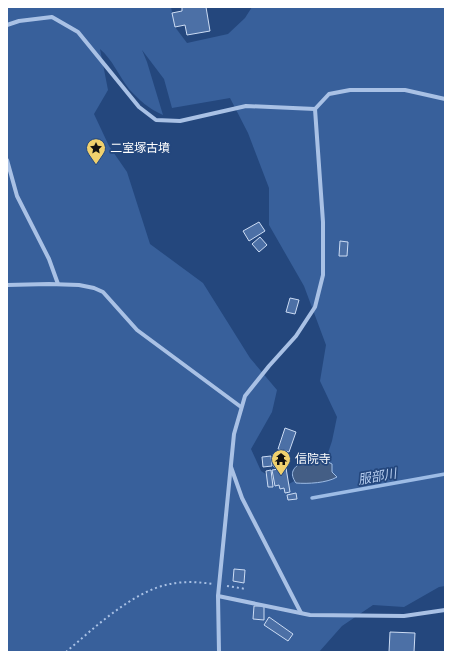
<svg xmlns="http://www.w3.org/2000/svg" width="452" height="659" font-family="'PT Sans','Noto Sans JP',sans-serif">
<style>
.green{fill:#38609b;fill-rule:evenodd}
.water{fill:#445e85;stroke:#9dbce6}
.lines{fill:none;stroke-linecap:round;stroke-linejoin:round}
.stream{stroke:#9dbce6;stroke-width:3.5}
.building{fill:#4c70a6;stroke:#ccdcf4}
.path{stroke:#a9c1e5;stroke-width:2;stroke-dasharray:2 3;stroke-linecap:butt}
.minor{stroke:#a9c1e5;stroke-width:4}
.labels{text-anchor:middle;stroke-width:3.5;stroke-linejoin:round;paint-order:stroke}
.poi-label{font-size:12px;fill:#fff;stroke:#24477d;text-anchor:start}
.water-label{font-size:13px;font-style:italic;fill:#b4cbed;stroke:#24477d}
</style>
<rect width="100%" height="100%" fill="#24477d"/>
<path class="green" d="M7 7H171L175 27 187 43 228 34 245 18 252 7H445V586L439 587 404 607 373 605 342 626 319 652H7ZM100 49C112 59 119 76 129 89 139 100 149 109 163 115L147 62 142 50 164 79 172 108 230 98 248 133 269 188V225L304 286 326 345 320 381 337 417 332 441 324 465 285 486 261 471 251 449 272 412 277 390 250 358 203 283 150 244 127 172 109 146 94 114 108 90Z"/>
<path class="water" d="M320 460H324L332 464V472L337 477C327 483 308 484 296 483 289 473 293 468 302 462L304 464 316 462Z"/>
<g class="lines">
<polyline class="stream" points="312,498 445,474"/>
</g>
<g class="building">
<polygon points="182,7 206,7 210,31 187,35 185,25 175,27 172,13 182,11"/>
<polygon points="259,222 265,231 249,241 243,231"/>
<polygon points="260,237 267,245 259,252 252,244"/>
<polygon points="340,241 348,242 347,256 339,256"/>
<polygon points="290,298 299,300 295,314 286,312"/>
<polygon points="285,428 296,432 289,452 278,449"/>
<polygon points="285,452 286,466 274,467 273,454"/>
<polygon points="271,456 272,466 263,467 262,457"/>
<polygon points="286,468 290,492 285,493 284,488 280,489 279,485 275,486 272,470"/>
<polygon points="271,470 273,487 268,487 266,471"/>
<polygon points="296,493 297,499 288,500 287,495"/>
<polygon points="234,569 245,570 244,583 233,581"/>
<polygon points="254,606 264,606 264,620 253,619"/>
<polygon points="269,617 293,634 288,641 264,625"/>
<polygon points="390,632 415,633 414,652 389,652"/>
</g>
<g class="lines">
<g class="path">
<polyline points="227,586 246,589"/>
<path d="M66 652C94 628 133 591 170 584 183 581 200 582 213 584"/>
</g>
<g class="minor">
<polyline points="7,25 19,21 52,17 78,32 139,107 156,120 180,121 246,106 315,109 329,94 350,90 405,90 445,99"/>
<polyline points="7,160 17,196 49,259 58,284"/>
<polyline points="7,285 49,284 79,285 94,288 103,292 137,330 241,407"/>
<polyline points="231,467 242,498 301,613"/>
<polyline points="218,596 310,615 404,616 445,610"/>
<polyline points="219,652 218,596 234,434 245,396 269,366 296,336 315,307 323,275 323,222 315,109"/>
</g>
</g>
<defs>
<g id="sight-pin" transform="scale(1)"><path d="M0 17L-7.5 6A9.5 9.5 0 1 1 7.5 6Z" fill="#f0d06d" stroke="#24477d"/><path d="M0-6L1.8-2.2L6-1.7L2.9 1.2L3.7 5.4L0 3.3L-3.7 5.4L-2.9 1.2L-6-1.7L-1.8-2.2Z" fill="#111"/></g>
<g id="temple-pin" transform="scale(1)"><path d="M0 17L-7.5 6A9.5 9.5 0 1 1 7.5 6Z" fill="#f0d06d" stroke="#24477d"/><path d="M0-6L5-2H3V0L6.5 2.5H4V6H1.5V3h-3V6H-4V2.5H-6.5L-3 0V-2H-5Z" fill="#111"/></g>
</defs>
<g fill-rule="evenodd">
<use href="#sight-pin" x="96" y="148"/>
<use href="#temple-pin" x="281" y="459"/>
</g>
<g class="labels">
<g class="poi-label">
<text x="110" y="152">二室塚古墳</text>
<text x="295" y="463">信院寺</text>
</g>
<g class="water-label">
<text transform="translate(377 476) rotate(-10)" y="5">服部川</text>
</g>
</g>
<rect width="452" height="659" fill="none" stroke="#ffffff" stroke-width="16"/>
</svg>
